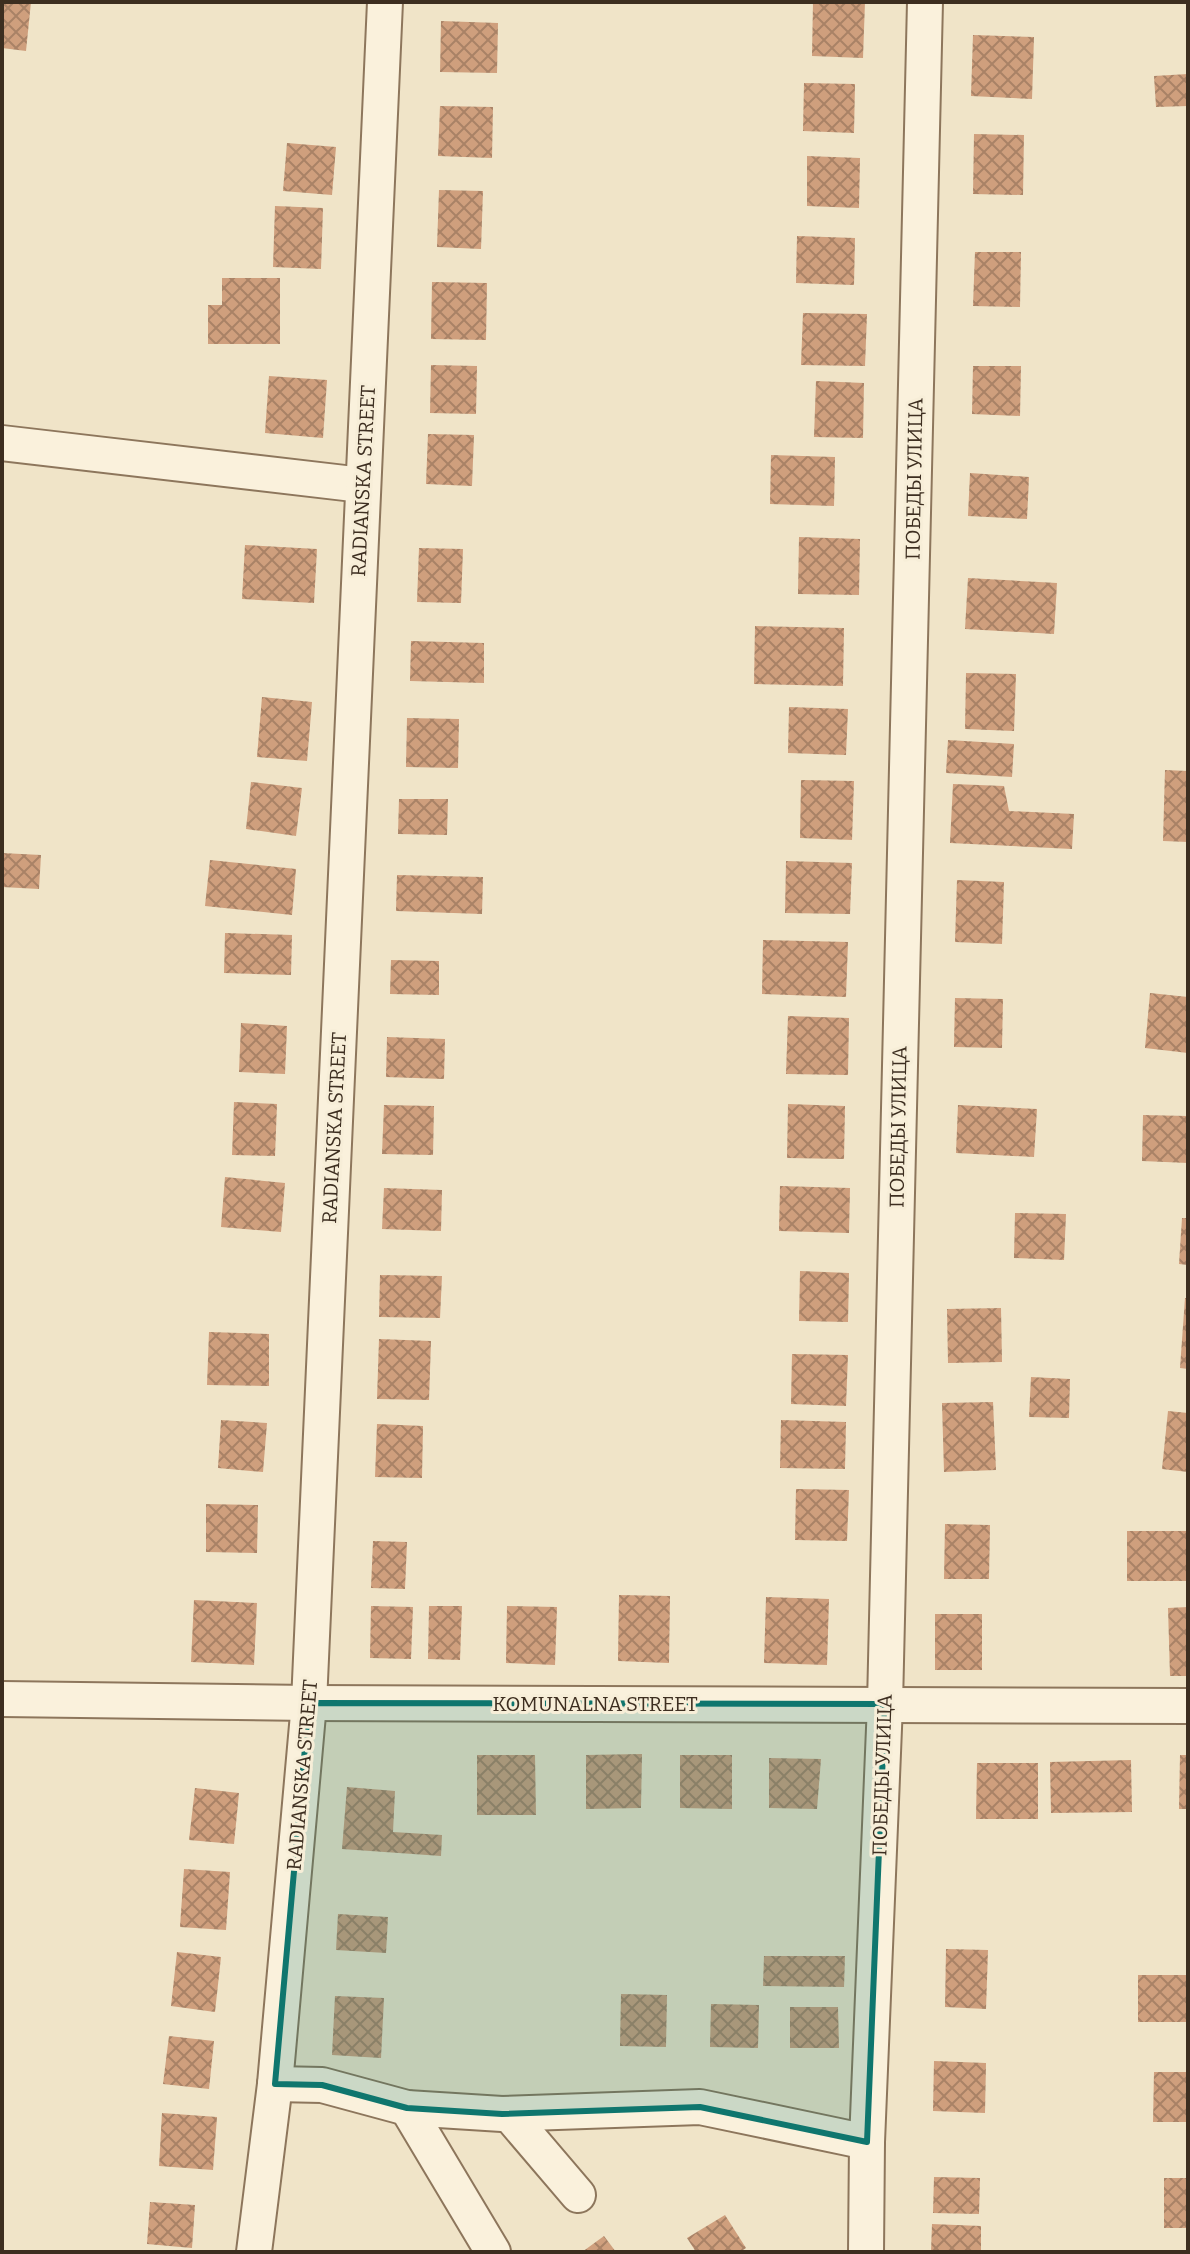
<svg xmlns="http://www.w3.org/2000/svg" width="1190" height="2254" font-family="Bitter,serif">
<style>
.building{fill:url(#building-cross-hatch)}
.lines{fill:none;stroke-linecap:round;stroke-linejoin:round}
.minor-casing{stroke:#8d765c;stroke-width:38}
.minor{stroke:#faf1dc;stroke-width:34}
.marked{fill:#0f766e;fill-opacity:0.2;stroke:#0f766e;stroke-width:6;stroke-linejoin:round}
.labels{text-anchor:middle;stroke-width:6;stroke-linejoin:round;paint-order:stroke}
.street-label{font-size:20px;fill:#3d2e20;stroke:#f7eed8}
</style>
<defs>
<pattern id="building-cross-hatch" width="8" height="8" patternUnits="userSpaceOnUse" patternTransform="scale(2)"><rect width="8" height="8" fill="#cf9f7d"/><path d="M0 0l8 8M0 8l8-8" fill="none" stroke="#a98266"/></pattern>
</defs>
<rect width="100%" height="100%" fill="#f0e4c8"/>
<g class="building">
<polygon points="2,2 31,2 26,51 2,48"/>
<polygon points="813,2 865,2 863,58 812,56"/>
<polygon points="441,21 498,23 497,73 440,72"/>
<polygon points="973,35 1034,37 1032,99 971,96"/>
<polygon points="1188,74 1188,106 1156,107 1154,76"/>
<polygon points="804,83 855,84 854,133 803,131"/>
<polygon points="440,106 493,107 492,158 438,156"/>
<polygon points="974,134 1024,135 1023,195 973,194"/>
<polygon points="287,143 336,147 332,195 283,191"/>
<polygon points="807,156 860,158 859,208 807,206"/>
<polygon points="439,190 483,191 481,249 437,247"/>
<polygon points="275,206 323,208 321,269 273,267"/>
<polygon points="797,236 855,238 854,285 796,283"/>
<polygon points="975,252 1021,252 1020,307 973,306"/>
<polygon points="222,278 280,278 280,344 208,344 208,305 222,305"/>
<polygon points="432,282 487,283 486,340 431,339"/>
<polygon points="803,313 867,314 865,366 801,365"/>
<polygon points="431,365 477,366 476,414 430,413"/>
<polygon points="973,366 1021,366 1020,416 972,414"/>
<polygon points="269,376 327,380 323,438 265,433"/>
<polygon points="816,381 864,383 863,438 814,437"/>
<polygon points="428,434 474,435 472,486 426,484"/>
<polygon points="771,455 835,457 834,506 770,504"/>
<polygon points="970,473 1029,477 1027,519 968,516"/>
<polygon points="799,537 860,539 859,595 798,594"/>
<polygon points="245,545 317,549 314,603 242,599"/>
<polygon points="419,548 463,549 461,603 417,602"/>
<polygon points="968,578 1057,583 1054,634 965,629"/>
<polygon points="755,626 844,628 843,686 754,684"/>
<polygon points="411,641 484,643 484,683 410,681"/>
<polygon points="966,673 1016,674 1014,731 965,729"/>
<polygon points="262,697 312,702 307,761 257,757"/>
<polygon points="789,707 848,709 846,755 788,753"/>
<polygon points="407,718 459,719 458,768 406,767"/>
<polygon points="948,740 1014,744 1012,777 946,773"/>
<polygon points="1165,770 1188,771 1188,842 1163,841"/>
<polygon points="801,780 854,781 852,840 800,838"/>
<polygon points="251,782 302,788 296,836 246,829"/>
<polygon points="953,784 1004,786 1009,811 1074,814 1072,849 950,843"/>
<polygon points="399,799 448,799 447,835 398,834"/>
<polygon points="2,853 41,855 39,889 2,887"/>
<polygon points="210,860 296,869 292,915 205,906"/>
<polygon points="786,861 852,863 850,914 785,913"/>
<polygon points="397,875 483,877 482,914 396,911"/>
<polygon points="957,880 1004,882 1002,944 955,942"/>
<polygon points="225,933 292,935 291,975 224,973"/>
<polygon points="763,940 848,942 846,997 762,994"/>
<polygon points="391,960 439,961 439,995 390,994"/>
<polygon points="1150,993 1188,997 1188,1053 1145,1048"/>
<polygon points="955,998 1003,999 1002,1048 954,1047"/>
<polygon points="788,1016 849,1018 848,1075 786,1074"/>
<polygon points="241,1023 287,1026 285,1074 239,1072"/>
<polygon points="387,1037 445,1039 444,1079 386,1077"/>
<polygon points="234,1102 277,1104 275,1156 232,1155"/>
<polygon points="788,1104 845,1106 844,1159 787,1158"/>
<polygon points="384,1105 434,1106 433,1155 382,1154"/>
<polygon points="958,1105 1037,1109 1034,1157 956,1153"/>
<polygon points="1143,1115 1188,1116 1188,1163 1142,1161"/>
<polygon points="225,1177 285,1183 281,1232 221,1227"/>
<polygon points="780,1186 850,1188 849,1233 779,1231"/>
<polygon points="384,1188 442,1190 441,1231 382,1229"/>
<polygon points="1015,1213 1066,1214 1064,1260 1014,1258"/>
<polygon points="1182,1218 1188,1218 1188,1265 1179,1264"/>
<polygon points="800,1271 849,1273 848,1322 799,1321"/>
<polygon points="380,1275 442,1276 440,1318 379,1317"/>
<polygon points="1185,1298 1188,1298 1188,1369 1180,1368"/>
<polygon points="1001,1308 1002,1362 948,1363 947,1309"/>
<polygon points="209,1332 269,1334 269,1386 207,1385"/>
<polygon points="379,1339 431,1341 429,1400 377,1399"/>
<polygon points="792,1354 848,1355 846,1406 791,1404"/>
<polygon points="1031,1377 1070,1379 1069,1418 1029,1417"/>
<polygon points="993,1402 996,1470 944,1472 942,1403"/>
<polygon points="1168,1411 1188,1413 1188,1472 1162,1469"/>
<polygon points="221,1420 267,1423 263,1472 218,1468"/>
<polygon points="781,1420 846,1422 845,1469 780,1468"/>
<polygon points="377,1424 423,1426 422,1478 375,1477"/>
<polygon points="796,1489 849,1490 847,1541 795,1540"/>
<polygon points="206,1504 258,1505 257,1553 206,1552"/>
<polygon points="945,1524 990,1525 989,1579 944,1579"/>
<rect x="1127" y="1531" width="61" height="50"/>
<polygon points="373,1541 407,1542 405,1589 371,1588"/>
<polygon points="619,1595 670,1596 669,1663 618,1661"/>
<polygon points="766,1597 829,1599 827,1665 764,1663"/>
<polygon points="194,1600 257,1603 254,1665 191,1662"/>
<polygon points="371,1606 413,1607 411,1659 370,1658"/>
<polygon points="429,1606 462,1606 460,1660 428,1659"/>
<polygon points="507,1606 557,1607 555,1665 506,1663"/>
<polygon points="1188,1607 1188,1676 1170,1676 1168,1608"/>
<rect x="935" y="1614" width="47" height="56"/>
<polygon points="642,1754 641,1808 586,1809 586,1755"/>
<polygon points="477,1755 535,1755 536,1815 477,1815"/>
<polygon points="680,1755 732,1755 732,1809 680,1808"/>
<polygon points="1180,1755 1188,1755 1188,1809 1179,1809"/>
<polygon points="769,1758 821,1759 817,1809 769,1808"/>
<polygon points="1131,1760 1132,1812 1051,1813 1050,1762"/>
<polygon points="977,1763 1038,1763 1038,1819 976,1819"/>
<polygon points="347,1787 395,1791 393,1832 442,1835 441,1856 342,1849"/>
<polygon points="195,1788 239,1793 234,1844 189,1840"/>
<polygon points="184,1869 230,1872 226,1930 180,1927"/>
<polygon points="338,1914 388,1917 386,1953 336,1950"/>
<polygon points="946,1949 988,1950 986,2009 945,2007"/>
<polygon points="177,1952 221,1957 215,2012 171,2006"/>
<polygon points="764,1956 845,1956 844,1987 763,1986"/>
<rect x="1138" y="1975" width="50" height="47"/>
<polygon points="621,1994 667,1995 666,2047 620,2046"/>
<polygon points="335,1996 384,1998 381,2058 332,2055"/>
<polygon points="711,2004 759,2005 758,2048 710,2047"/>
<polygon points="790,2007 838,2007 839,2048 790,2048"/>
<polygon points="169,2036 214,2041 209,2089 163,2084"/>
<polygon points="934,2061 986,2063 985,2113 933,2111"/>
<polygon points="1154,2072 1188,2072 1188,2122 1153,2122"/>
<polygon points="162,2113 217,2117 213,2170 159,2166"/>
<polygon points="934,2177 980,2178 979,2214 933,2213"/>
<rect x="1164" y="2178" width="24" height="50"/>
<polygon points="150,2202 195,2205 192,2248 147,2244"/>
<polygon points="725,2215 746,2248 740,2252 696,2252 687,2238"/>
<polygon points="932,2224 981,2226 981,2252 931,2252"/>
<polygon points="604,2236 616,2252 582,2252"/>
</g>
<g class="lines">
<g class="minor-casing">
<g id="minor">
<polyline points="2,443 362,485"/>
<polyline points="2,1699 309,1703 1188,1706"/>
<polyline points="275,2084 322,2085 407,2108 502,2114 700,2107 867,2142"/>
<polyline points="407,2108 493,2252"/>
<polyline points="509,2114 578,2195"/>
<polyline points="254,2252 275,2084 309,1703 385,2"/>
<polyline points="866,2252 867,2142 885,1704 925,2"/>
</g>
</g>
<use href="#minor" class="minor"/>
</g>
<path class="marked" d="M309 1703 885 1704 867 2142 700 2107 502 2114 407 2108 322 2085 275 2084Z"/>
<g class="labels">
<g class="street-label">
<text transform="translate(914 479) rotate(-89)" y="7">ПОБЕДЫ УЛИЦА</text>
<text transform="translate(363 481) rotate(-87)" y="7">RADIANSKA STREET</text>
<text transform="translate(898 1127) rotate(-89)" y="7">ПОБЕДЫ УЛИЦА</text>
<text transform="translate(334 1128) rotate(-87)" y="7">RADIANSKA STREET</text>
<text x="595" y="1711">KOMUNALNA STREET</text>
<text transform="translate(302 1775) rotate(-85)" y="7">RADIANSKA STREET</text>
<text transform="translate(882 1775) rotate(-88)" y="7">ПОБЕДЫ УЛИЦА</text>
</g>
</g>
<rect width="1190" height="2254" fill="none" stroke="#3d2e20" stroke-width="8"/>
</svg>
